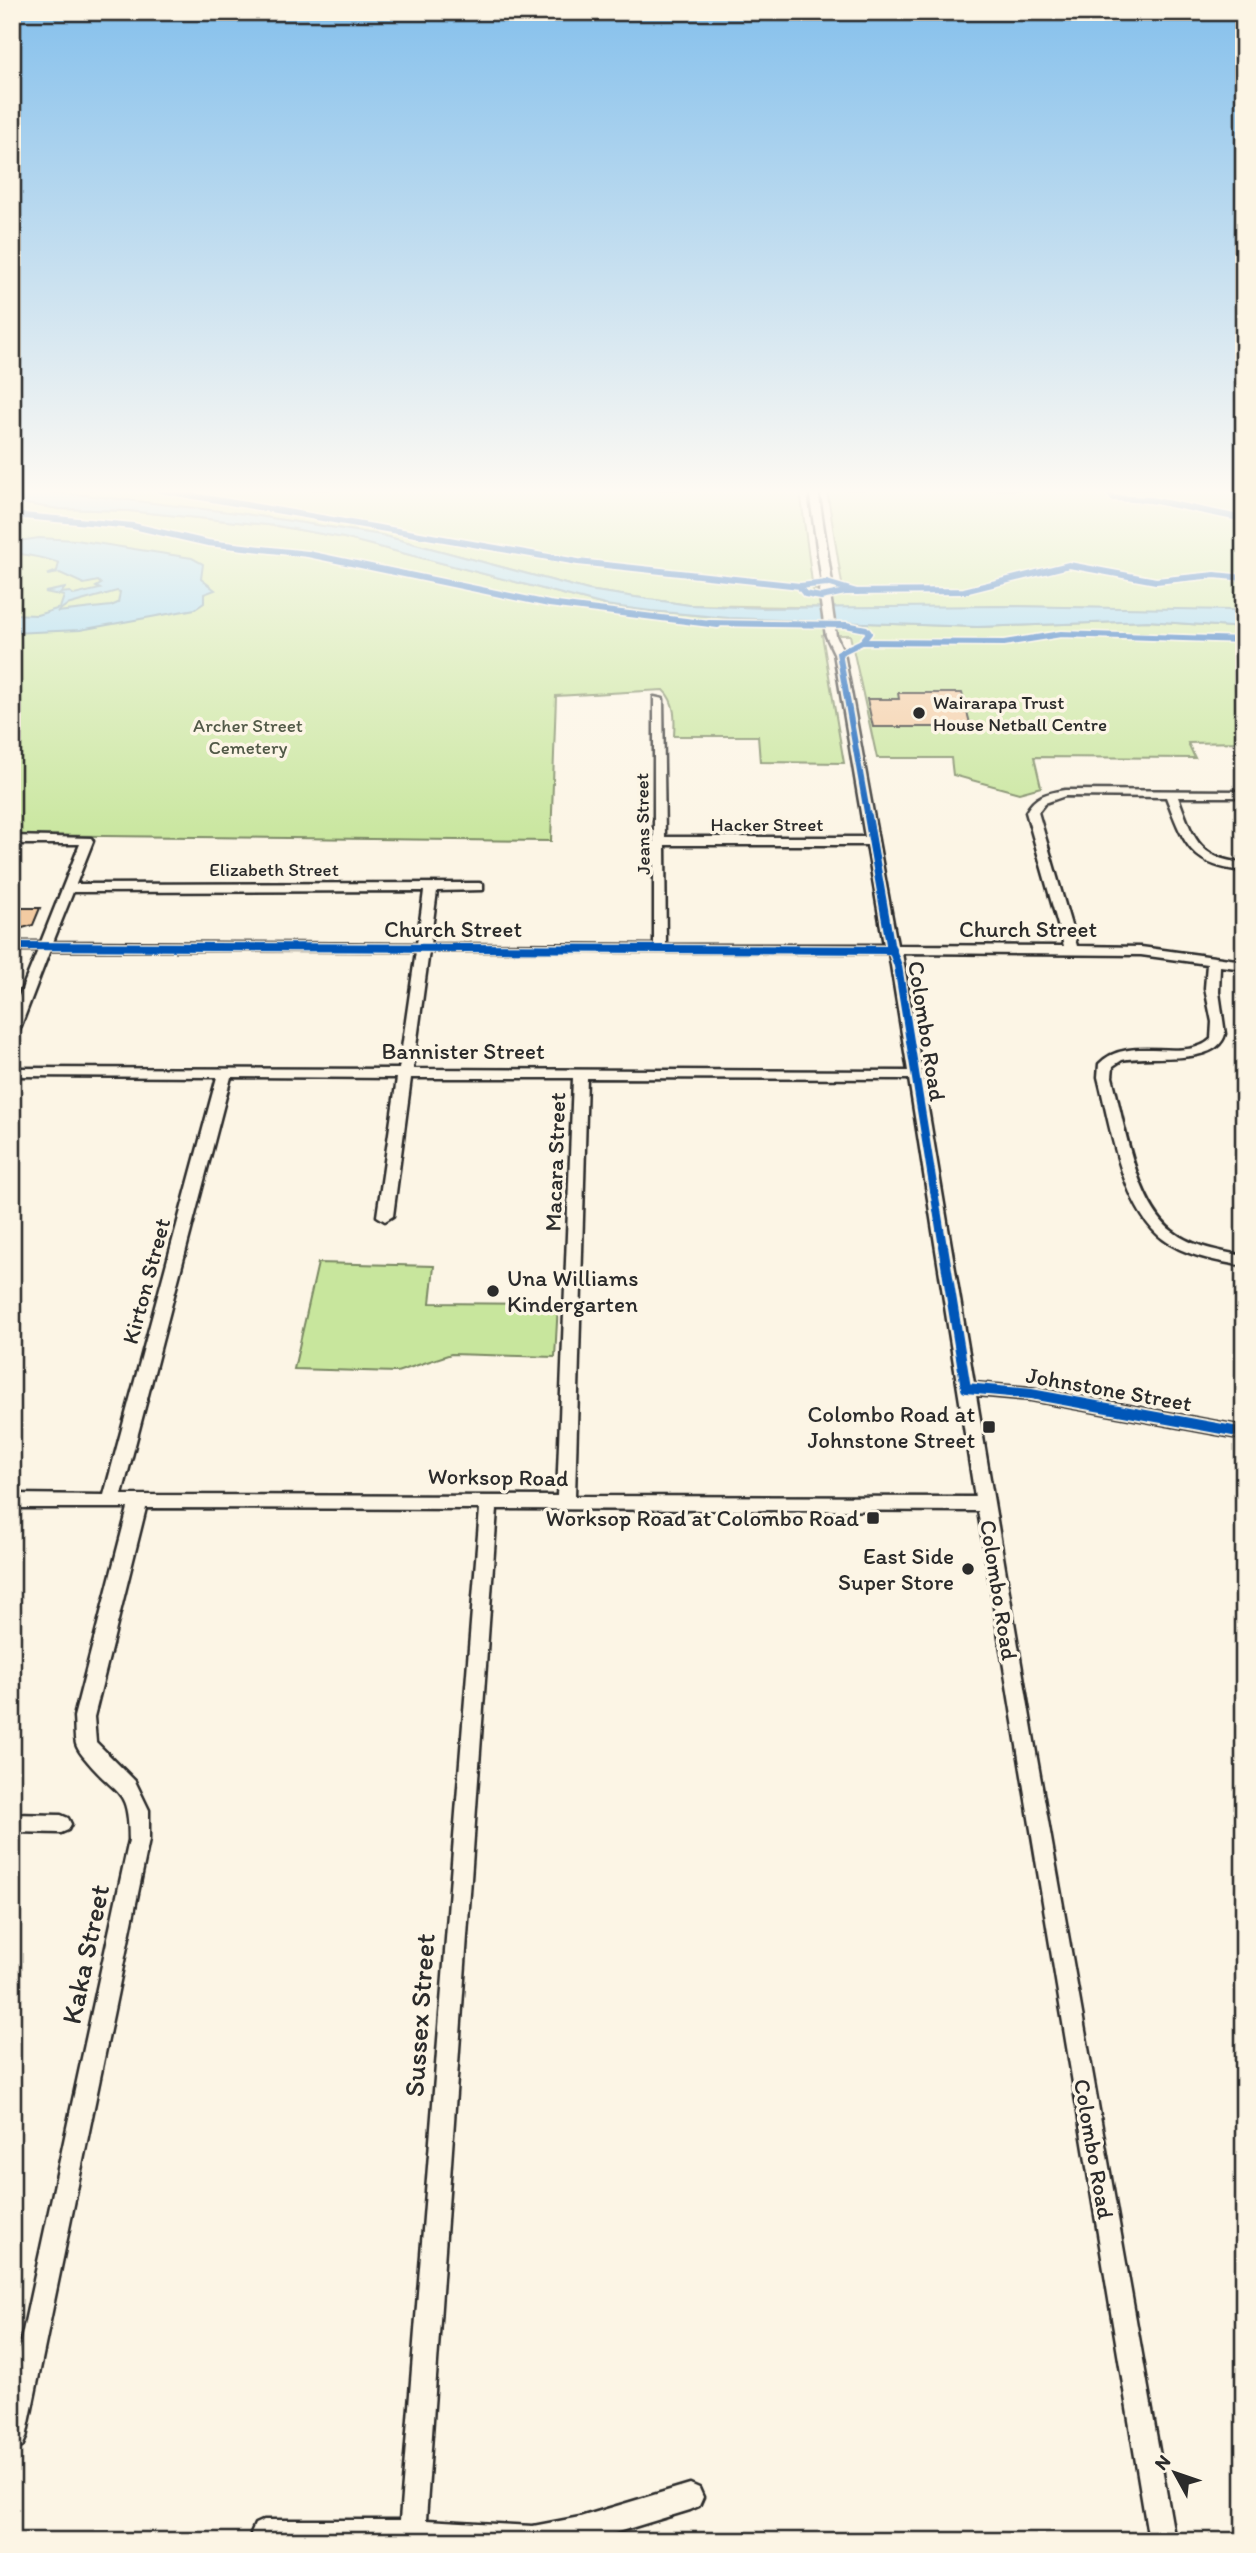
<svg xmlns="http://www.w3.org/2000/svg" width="1256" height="2553" font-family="Itim,sans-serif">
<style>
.green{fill:#c8e69d;stroke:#7a8864;stroke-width:2}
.water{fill:#90d3f2;stroke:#6890a2;stroke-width:2;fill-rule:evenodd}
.building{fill:#f3cba2;stroke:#2b2b2b;stroke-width:2}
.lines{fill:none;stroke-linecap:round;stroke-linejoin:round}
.minor-casing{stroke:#2b2b2b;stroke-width:5}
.minor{fill:#fcf5e5;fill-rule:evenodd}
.cycleway-far2-casing{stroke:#fcf5e5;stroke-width:9}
.cycleway-far1-casing{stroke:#fcf5e5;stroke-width:11}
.cycleway-casing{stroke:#fcf5e5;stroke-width:14}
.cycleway-far2{stroke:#0057b8;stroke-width:6}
.cycleway-far1{stroke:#0057b8;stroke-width:8}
.cycleway{stroke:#0057b8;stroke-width:10}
.poi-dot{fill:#2b2b2b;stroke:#fcf5e5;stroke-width:2.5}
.labels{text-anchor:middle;stroke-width:7;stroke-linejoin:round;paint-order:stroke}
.far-poi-label{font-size:19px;fill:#2b2b2b;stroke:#fcf5e5;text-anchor:start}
.far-park-label{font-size:19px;fill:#525a48;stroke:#fcf5e5}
.far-street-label{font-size:19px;fill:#2b2b2b;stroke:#fcf5e5}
.street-label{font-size:23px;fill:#2b2b2b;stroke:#fcf5e5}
.poi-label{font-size:23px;fill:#2b2b2b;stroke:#fcf5e5;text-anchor:end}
.near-street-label{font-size:28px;fill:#2b2b2b;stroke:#fcf5e5}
</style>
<rect width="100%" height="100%" fill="#fcf5e5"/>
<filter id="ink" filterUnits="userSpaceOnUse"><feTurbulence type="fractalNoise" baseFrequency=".0143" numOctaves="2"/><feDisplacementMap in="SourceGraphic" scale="14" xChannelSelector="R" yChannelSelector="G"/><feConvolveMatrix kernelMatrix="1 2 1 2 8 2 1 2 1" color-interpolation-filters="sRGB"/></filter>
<g filter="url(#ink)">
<g class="green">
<polygon points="21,490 800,490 813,590 843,590 827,490 1244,490 1244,611 1005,606 902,609 689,605 588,590 381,535 245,514"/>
<path d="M12 502 60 509 129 511 277 526 344 538 605 605 651 611 729 618 977 627 1148 621 1244 628V742L1188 743 1195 758 1034 757 1041 787 1019 793 953 775 951 758H877L850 635H822L844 763 760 762 758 736H674C675 720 676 702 663 690L556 696 551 841 12 835Z"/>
<polygon points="318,1263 434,1266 430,1303 558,1304 555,1357 451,1354 397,1372 294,1369"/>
</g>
<g class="water">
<polygon points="12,490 85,495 245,514 381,535 588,590 689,605 764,608 1005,606 1233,610 1244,611 1244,628 1148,621 977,627 729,618 651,611 605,605 344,538 277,526 129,511 60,509 12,502"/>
<path d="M39 538 76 540 192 558 203 564 201 579 215 590 204 594V603L195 609 80 630 12 633V614L37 615 60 608 64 596 45 592 65 588 61 593 70 592 74 595 100 589 96 587 101 584 98 581 84 584 60 573 47 575 57 571 59 563C53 560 20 553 12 553V542ZM117 591 120 592 118 603 111 606 57 612 67 605Z"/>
</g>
<g class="building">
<polygon points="898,693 962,693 971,727 873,727 867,699 899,699"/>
<polygon points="15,908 40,908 33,925 12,931"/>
</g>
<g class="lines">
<g class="minor-casing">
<g id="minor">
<path d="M809 490H818L832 583 838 592 830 594 836 636 844 653 897 945 1064 946 1026 812C1035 795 1048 793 1065 790L1244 791V797H1178C1193 836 1197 859 1244 863V871C1190 866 1184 843 1166 797L1065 796 1045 803 1038 812 1077 946 1141 947 1244 961V969L1220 966 1219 992 1225 1034C1217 1067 1149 1054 1122 1060L1113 1066 1112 1077C1124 1121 1135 1202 1172 1231 1192 1247 1220 1251 1244 1256V1266C1217 1261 1185 1256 1163 1239 1122 1208 1110 1124 1098 1077L1099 1064C1128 1033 1185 1064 1211 1039L1212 1022 1205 988 1207 964 1141 955 902 953 974 1383 1031 1388 1244 1427V1439L1031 1400 976 1395 1035 1747 1175 2541H1149L978 1511 497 1509 426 2520 533 2526 580 2517 690 2484 699 2488 703 2497 699 2506 690 2510 588 2541H254L251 2533 255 2524 264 2520H400L480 1509 146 1508 94 1717 96 1742 135 1781 149 1810V1840L26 2438 22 2447 12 2451V2382L129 1840C129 1786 118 1798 88 1762 84 1757 78 1751 76 1744 74 1736 75 1726 74 1717L128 1508H12V1494L104 1495 217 1077 12 1076V1068L399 1069 416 951 50 950 19 1031 12 1035V1013L38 950H12V942H41L80 844H12V836L91 838 93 841 76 884 479 883 483 884V890L437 891 430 944 654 945V697L663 699 665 837H865L834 653 826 636 819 590 822 583ZM665 845H867L884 945H666ZM424 891 417 944 53 942 73 892ZM429 951 889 953 908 1071 413 1069ZM231 1077 397 1078 377 1216 385 1221 393 1216 411 1078H573L557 1496 122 1495ZM587 1078 909 1079 975 1497 575 1496Z"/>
<polygon points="12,1814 61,1815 68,1818 71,1824 68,1830 61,1833 12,1832"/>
</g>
</g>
<use href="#minor" class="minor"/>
<g class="cycleway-far2-casing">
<g id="cycleway-far2">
<polyline points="159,490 578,562 800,586 827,583 857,592"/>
<polyline points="1108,490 1113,498 1151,500 1244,519"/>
<polyline points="12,515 133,526 208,543 308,554 549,604 718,625"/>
<polyline points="801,589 805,594 821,597 845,592 964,591 1069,565 1156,581 1215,575 1244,578"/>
<polyline points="709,623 846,625 866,629 869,633 862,642 839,653 868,818"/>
<polyline points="862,642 1004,643 1061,634 1244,640"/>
</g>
</g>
<g class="cycleway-far1-casing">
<g id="cycleway-far1">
<polyline points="868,816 890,944 898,966 943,1247"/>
<polyline points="12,946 893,950"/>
</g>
</g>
<g class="cycleway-casing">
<polyline id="cycleway" points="943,1246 966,1388 1031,1394 1244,1433"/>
</g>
<use href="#cycleway-far2" class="cycleway-far2"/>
<use href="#cycleway-far1" class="cycleway-far1"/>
<use href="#cycleway" class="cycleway"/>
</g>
</g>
<linearGradient id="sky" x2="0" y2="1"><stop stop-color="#85c0ec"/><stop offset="0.58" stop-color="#fefaf3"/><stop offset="1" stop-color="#fefaf3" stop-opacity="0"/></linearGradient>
<rect width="1256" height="848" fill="url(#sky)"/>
<g class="poi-dot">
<circle cx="919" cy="713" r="7"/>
<circle cx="493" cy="1291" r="7"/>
<rect x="982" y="1420" width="14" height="14" rx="3.5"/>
<rect x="866" y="1511" width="14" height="14" rx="3.5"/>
<circle cx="968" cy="1569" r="7"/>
</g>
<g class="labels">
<g class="far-poi-label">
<text x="933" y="709">Wairarapa Trust<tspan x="933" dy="22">House Netball Centre</tspan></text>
</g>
<g class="far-park-label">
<text x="248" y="732">Archer Street<tspan x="248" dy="22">Cemetery</tspan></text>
</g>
<g class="far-street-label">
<text transform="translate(642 824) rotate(-91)" y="7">Jeans Street</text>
<text x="767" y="831">Hacker Street</text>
<text x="274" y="876">Elizabeth Street</text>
</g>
<g class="street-label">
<text x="453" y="937">Church Street</text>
<text x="1028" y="937">Church Street</text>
<text transform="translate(927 1031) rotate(81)" y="8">Colombo Road</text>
<text x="463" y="1059">Bannister Street</text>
<text transform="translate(555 1162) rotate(-88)" y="8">Macara Street</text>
<text transform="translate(146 1281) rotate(-75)" y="8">Kirton Street</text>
<text transform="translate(1109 1389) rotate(10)" y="8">Johnstone Street</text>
<text transform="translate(498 1477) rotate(1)" y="8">Worksop Road</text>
<text transform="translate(999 1590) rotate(81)" y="8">Colombo Road</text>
<text transform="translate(1094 2149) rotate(80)" y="8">Colombo Road</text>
</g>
<g class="poi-label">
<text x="507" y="1286" text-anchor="start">Una Williams<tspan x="507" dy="26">Kindergarten</tspan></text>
<text x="975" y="1422">Colombo Road at<tspan x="975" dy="26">Johnstone Street</tspan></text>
<text x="859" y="1526">Worksop Road at Colombo Road</text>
<text x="954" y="1564">East Side<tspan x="954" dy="26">Super Store</tspan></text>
</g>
<g class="near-street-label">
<text transform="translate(85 1954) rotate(-78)" y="10">Kaka Street</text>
<text transform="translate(419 2015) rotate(-86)" y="10">Sussex Street</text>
</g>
</g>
<rect width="1256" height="2553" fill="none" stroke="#fcf5e5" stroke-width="42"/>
<rect x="21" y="21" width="1214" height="2511" fill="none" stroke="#2b2b2b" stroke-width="2.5" filter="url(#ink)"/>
<g transform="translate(1175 2473) rotate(310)" stroke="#fcf5e5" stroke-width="5" paint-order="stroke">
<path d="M0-5L12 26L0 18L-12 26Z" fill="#2b2b2b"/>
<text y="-10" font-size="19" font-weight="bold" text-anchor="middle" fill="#2b2b2b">N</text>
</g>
</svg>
